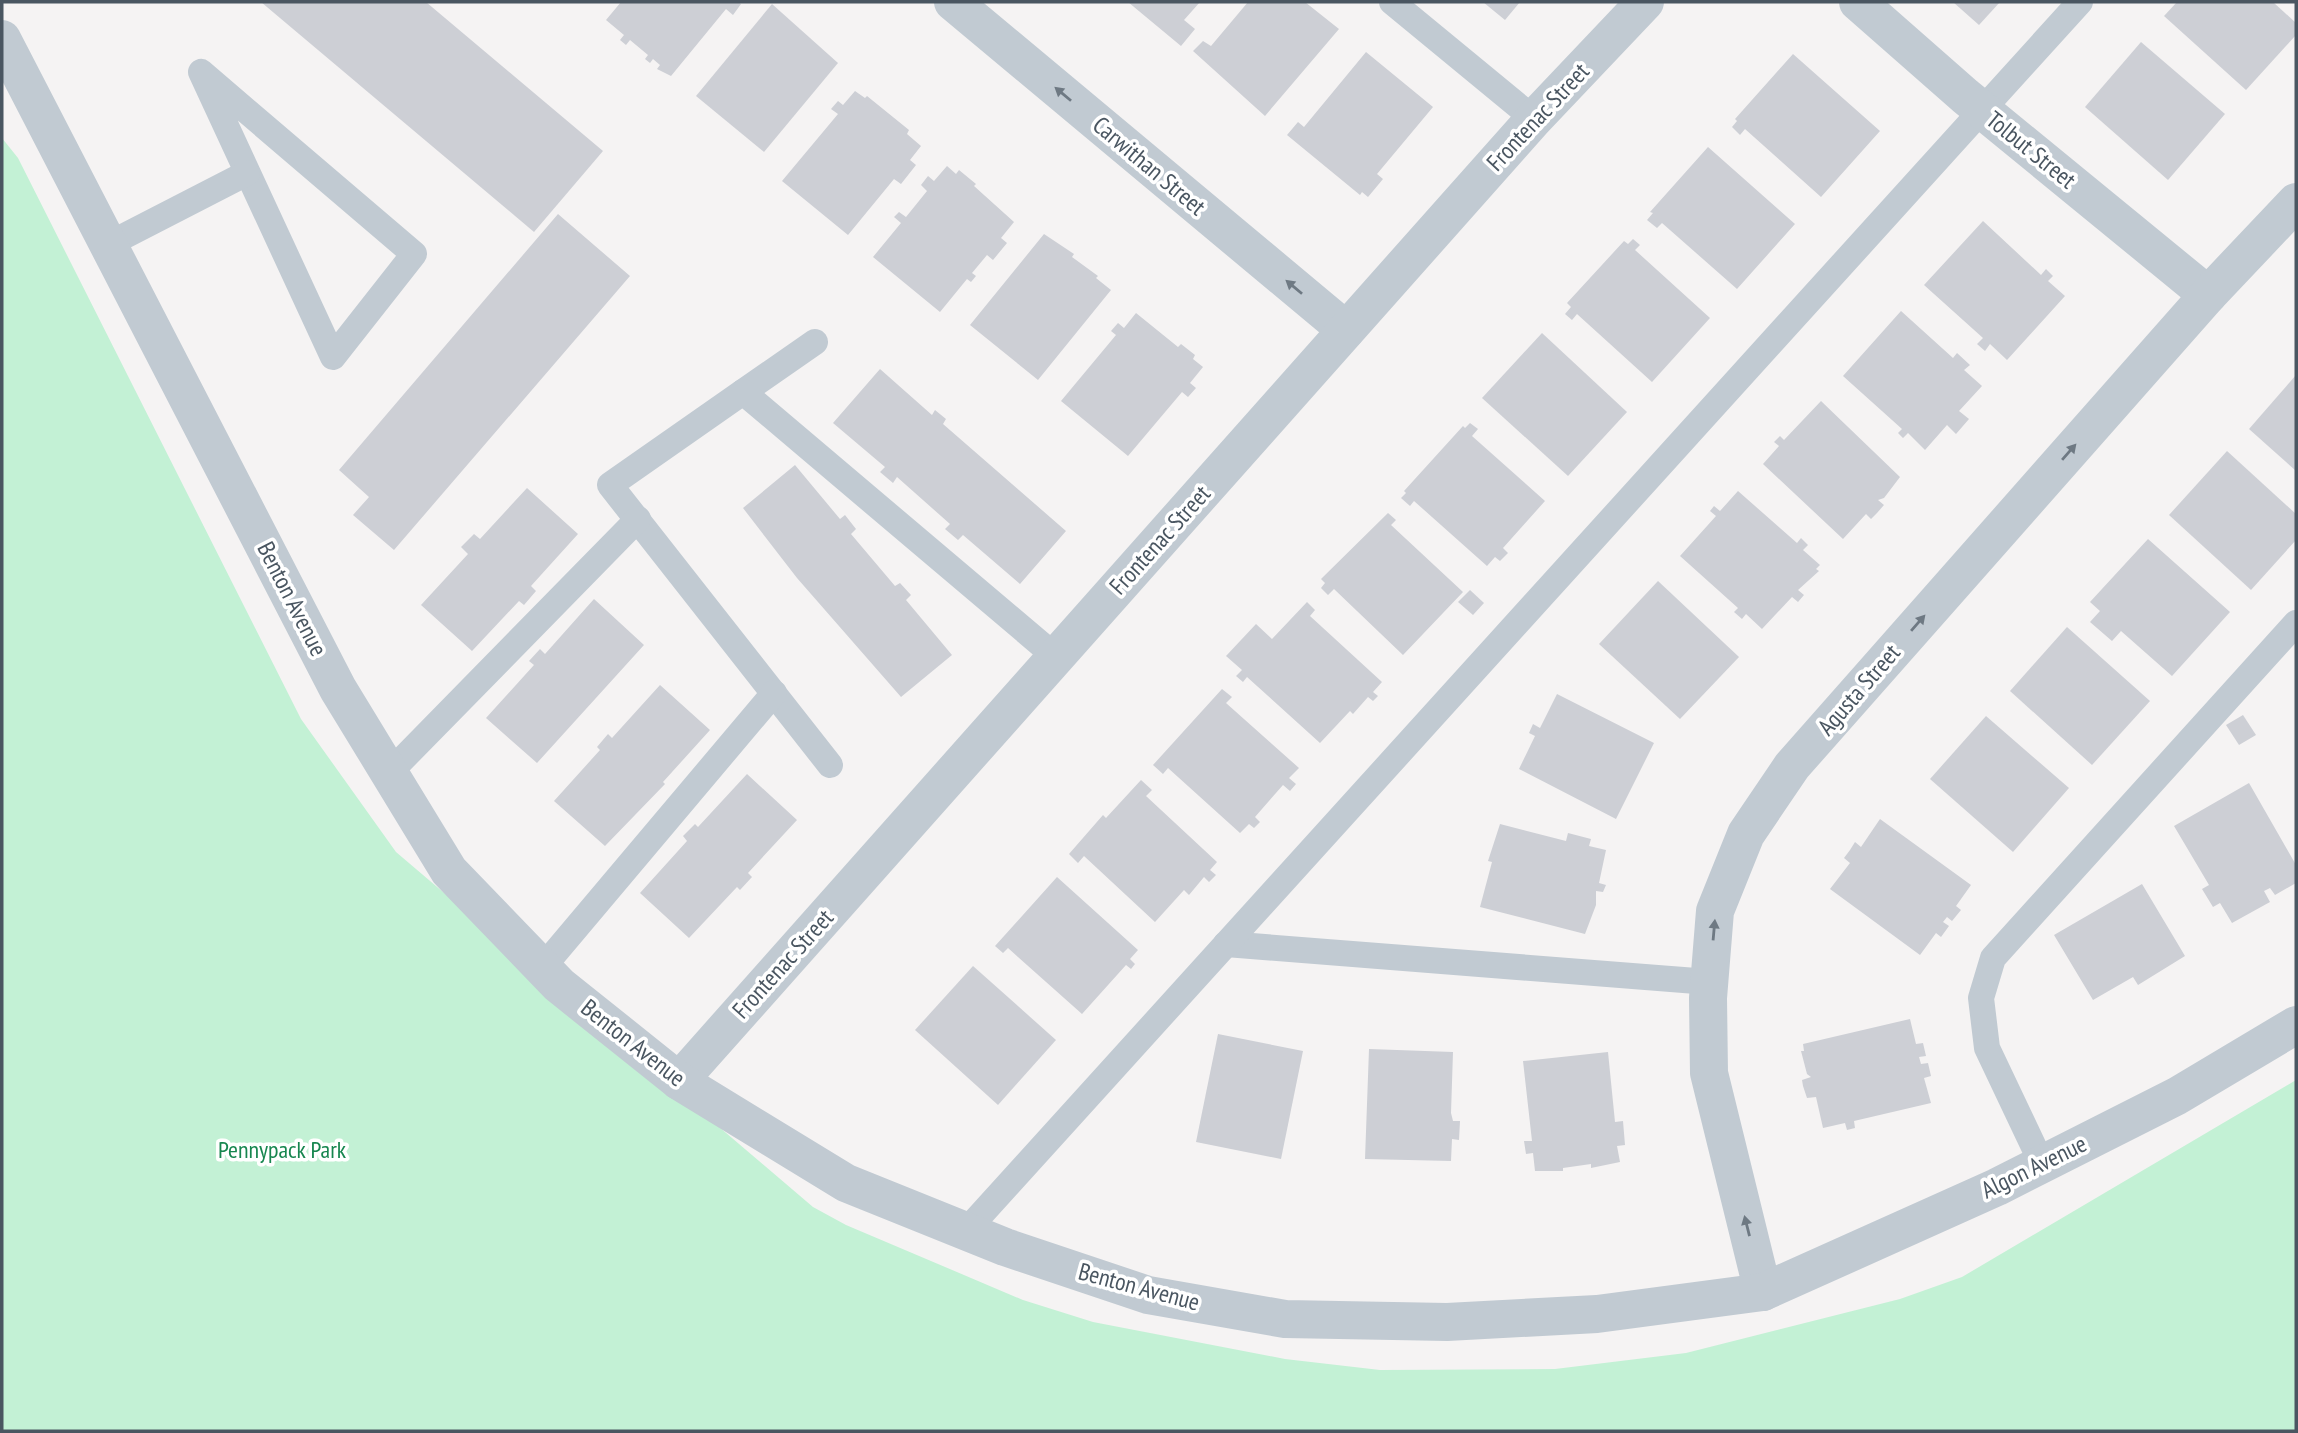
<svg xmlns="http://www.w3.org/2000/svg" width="2298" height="1433" font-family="'PT Sans Narrow',sans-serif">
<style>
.green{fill:#c3f1d5}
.building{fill:#cdcfd5}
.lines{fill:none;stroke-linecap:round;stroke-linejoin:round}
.service{stroke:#c1cad2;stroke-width:26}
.minor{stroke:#c1cad2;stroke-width:38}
.tertiary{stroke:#c1cad2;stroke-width:38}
.oneway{fill:#6e7983}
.labels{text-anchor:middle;stroke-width:7;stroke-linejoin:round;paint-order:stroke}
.street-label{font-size:24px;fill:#4a5661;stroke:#fff}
.park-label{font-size:24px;fill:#17864f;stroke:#fff}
</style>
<rect width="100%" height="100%" fill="#f5f3f3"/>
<polygon class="green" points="2,138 18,158 301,719 396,852 813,1207 846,1225 1023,1300 1093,1322 1285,1359 1380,1370 1555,1369 1686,1353 1900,1299 1962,1277 2296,1080 2296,1431 2,1431"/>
<g class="building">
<polygon points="261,2 426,2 603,151 534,232"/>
<polygon points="621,2 738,2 741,4 733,15 726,9 671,76 657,69 660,65 653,59 650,63 645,59 648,55 630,40 626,45 620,40 624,35 606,20"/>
<polygon points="1128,2 1200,2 1184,20 1195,29 1181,46"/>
<polygon points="1248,2 1305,2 1339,29 1265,116 1193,51 1203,41 1211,46"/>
<polygon points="1483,2 1520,2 1505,20"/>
<polygon points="1953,2 2000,2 1979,25"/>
<polygon points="2177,2 2273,2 2296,23 2296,35 2246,90 2164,16"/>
<polygon points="772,4 838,63 764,152 696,96"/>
<polygon points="2141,42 2225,114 2168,180 2085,107"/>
<polygon points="1366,52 1433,107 1377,174 1383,179 1368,197 1362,192 1360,195 1287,135 1298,122 1304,127"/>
<polygon points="1793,54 1880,131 1821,197 1745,129 1740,135 1732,127 1737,121 1735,119"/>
<polygon points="855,91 865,98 867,96 909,130 907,134 921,146 910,160 916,165 901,184 894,179 848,235 782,181 838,114 831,109 838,101 843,105"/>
<polygon points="1708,147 1795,224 1737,289 1662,223 1657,228 1647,220 1653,213 1650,212"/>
<polygon points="947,166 956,174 959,170 976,184 974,186 1014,222 1001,238 1007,243 993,260 987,255 972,273 976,276 971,282 967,279 940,312 873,257 901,223 894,217 899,212 906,217 927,191 921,185 928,176 934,181"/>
<polygon points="558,214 630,276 394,550 353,515 369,497 339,470"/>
<polygon points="1983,221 2041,275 2046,269 2053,276 2048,281 2065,296 2007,360 1990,344 1985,351 1977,344 1983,338 1924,285"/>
<polygon points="1044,234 1074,254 1072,257 1098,276 1096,278 1111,290 1038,380 970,325"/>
<polygon points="1633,239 1640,245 1635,250 1710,318 1652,382 1577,314 1572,320 1565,314 1571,307 1567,303 1624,241 1628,244"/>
<polygon points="1901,311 1953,358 1957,353 1970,365 1964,370 1982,386 1959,411 1969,419 1956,434 1947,425 1925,450 1908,433 1903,438 1898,433 1902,429 1843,376"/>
<polygon points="1136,313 1178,347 1181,344 1195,355 1193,359 1203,367 1190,383 1196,388 1188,397 1182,392 1128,456 1061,401 1116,335 1111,331 1118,323 1124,328"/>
<polygon points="1542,333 1627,412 1568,476 1482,398"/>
<polygon points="880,369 932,415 935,410 946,419 943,424 1066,531 1020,584 963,535 958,540 945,529 950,524 897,477 893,483 880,472 885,467 833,423"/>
<polygon points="2296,375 2296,471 2249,429"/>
<polygon points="1821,401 1900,477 1884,498 1878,500 1884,505 1877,513 1871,519 1866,514 1843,539 1763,464 1779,446 1774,442 1780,436 1784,440"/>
<polygon points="1470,423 1478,429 1472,436 1545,501 1503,548 1508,553 1500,561 1495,557 1487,566 1414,501 1410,506 1401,498 1406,493 1404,491 1463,426 1465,428"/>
<polygon points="2227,451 2296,514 2296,540 2251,590 2169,515"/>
<polygon points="795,465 840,519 845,515 856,529 851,534 895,586 900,583 911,595 906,600 952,655 901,697 797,578 743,508"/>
<polygon points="527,488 578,534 531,586 536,591 524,605 519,601 472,651 421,605 468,554 461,547 474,534 480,539"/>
<polygon points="1738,491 1797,543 1801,538 1808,545 1803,550 1820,565 1816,569 1819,571 1798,590 1804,595 1798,602 1792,597 1762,629 1746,614 1742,619 1734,612 1738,608 1680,556 1716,516 1710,511 1714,506 1720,511"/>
<polygon points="1388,513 1396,520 1391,525 1463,592 1403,655 1334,589 1328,595 1321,588 1325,583 1321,579"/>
<polygon points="2148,539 2230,612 2172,676 2121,631 2112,641 2090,622 2100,611 2090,602"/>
<polygon points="1658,581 1739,657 1680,719 1599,644"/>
<polygon points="1470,590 1484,603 1473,615 1458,602"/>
<polygon points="594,599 644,645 537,763 486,718 534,665 529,661 540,649 545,654"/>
<polygon points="1307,602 1315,610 1310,616 1382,682 1373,692 1378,696 1373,701 1368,697 1353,714 1350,711 1320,743 1247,677 1243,682 1236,676 1242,670 1226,656 1256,624 1272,639"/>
<polygon points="2067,627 2150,701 2092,765 2010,691"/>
<polygon points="660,685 710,730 663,782 665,784 605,846 554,801 600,750 597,747 608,734 612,738"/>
<polygon points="1222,689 1232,697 1226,703 1299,768 1289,778 1296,784 1290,791 1283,785 1255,817 1260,822 1254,828 1249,824 1240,833 1168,768 1163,774 1153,765"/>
<polygon points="1557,694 1654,743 1616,819 1519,769 1535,736 1529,733 1533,724 1540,728"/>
<polygon points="2243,715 2256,735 2239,745 2226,725"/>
<polygon points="1986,716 2069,788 2013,852 1930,779"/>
<polygon points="747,774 797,820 748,873 752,877 740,890 737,887 689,938 640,893 687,841 683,836 695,824 698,827"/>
<polygon points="1141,780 1152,790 1146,796 1217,862 1210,870 1216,875 1209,882 1204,877 1189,895 1184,890 1155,922 1084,856 1078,863 1069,854 1103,815 1106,818"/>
<polygon points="2249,783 2296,865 2296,883 2275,895 2270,888 2264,891 2270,902 2232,923 2220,903 2213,907 2202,889 2209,885 2174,826"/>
<polygon points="1880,819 1971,885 1956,906 1961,910 1952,921 1947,917 1943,922 1949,926 1941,937 1936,933 1920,955 1830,889 1850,863 1844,858 1850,850 1855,842 1861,847"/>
<polygon points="1500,824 1566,841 1568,833 1591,839 1589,846 1606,850 1599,883 1606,885 1603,892 1596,891 1596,905 1585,934 1480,907 1492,862 1488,861"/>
<polygon points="1057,877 1138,950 1130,959 1135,964 1131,969 1126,965 1082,1014 1008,948 1003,953 995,946"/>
<polygon points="2142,884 2185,956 2138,985 2133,977 2093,1000 2054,935"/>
<polygon points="973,966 1056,1040 998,1105 915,1030"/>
<polygon points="1910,1019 1916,1044 1923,1043 1926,1056 1919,1057 1921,1064 1928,1063 1931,1076 1924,1078 1931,1103 1854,1121 1855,1128 1847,1130 1845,1123 1823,1128 1816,1097 1807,1098 1803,1086 1802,1080 1811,1077 1807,1074 1801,1051 1804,1051 1803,1044"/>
<polygon points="1218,1034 1303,1051 1281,1159 1196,1142"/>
<polygon points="1369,1049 1453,1052 1451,1113 1453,1121 1460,1121 1459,1140 1452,1139 1451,1161 1365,1159"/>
<polygon points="1608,1052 1615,1122 1623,1121 1625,1145 1617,1146 1620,1162 1591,1168 1591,1164 1563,1168 1563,1171 1535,1171 1533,1153 1526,1154 1524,1141 1532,1141 1523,1061"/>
</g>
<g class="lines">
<g class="service">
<polyline points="1392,2 1534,119"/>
<polygon points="201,72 414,254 333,357"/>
<polyline points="109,244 247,173"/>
<polyline points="743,392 815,342"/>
<polyline points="830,765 610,485 743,392 1056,657"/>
<polyline points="389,773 638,519"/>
<polyline points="1226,944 1709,982"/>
<polyline points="543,967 774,693"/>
<polyline points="2042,1164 1987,1048 1981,998 1993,958 2296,623"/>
<polyline points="966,1231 2080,2"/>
</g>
<g class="minor">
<polyline points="953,2 1346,330"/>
<polyline points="1858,2 1965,96 2208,295"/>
<polyline points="679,1081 1534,119 1645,2"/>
<polyline points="1763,1292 1709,1073 1708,998 1715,911 1746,834 1792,766 2208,295 2296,202"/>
</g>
<polyline class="tertiary" points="2,39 338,689 449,871 559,985 679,1081 846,1183 1005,1247 1148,1295 1285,1319 1447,1322 1597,1314 1763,1292 1997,1187 2177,1096 2296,1025"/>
</g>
<defs><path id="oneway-solid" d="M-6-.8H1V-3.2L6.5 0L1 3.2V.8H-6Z" transform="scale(1.75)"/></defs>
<g class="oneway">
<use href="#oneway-solid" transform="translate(1063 94) rotate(-140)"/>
<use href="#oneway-solid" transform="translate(1294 287) rotate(-140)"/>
<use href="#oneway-solid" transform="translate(2069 452) rotate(-49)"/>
<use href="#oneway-solid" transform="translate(1918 623) rotate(-49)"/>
<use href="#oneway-solid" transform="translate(1714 930) rotate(-85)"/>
<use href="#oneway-solid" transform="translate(1747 1226) rotate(-104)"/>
</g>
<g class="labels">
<g class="street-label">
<text transform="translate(1538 117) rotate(-47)" y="8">Frontenac Street</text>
<text transform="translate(2031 150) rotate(39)" y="8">Tolbut Street</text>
<text transform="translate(1149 166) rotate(40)" y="8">Carwithan Street</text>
<text transform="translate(1160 540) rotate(-48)" y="8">Frontenac Street</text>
<text transform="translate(292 599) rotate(63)" y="8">Benton Avenue</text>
<text transform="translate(1859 690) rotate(-49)" y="8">Agusta Street</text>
<text transform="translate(783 964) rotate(-48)" y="8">Frontenac Street</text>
<text transform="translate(633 1043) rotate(38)" y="8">Benton Avenue</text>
<text transform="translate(2034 1167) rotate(-26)" y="8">Algon Avenue</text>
<text transform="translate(1139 1287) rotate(15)" y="8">Benton Avenue</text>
</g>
<g class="park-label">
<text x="282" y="1158">Pennypack Park</text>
</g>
</g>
<rect width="2298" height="1433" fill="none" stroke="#4a5661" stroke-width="7"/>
</svg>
